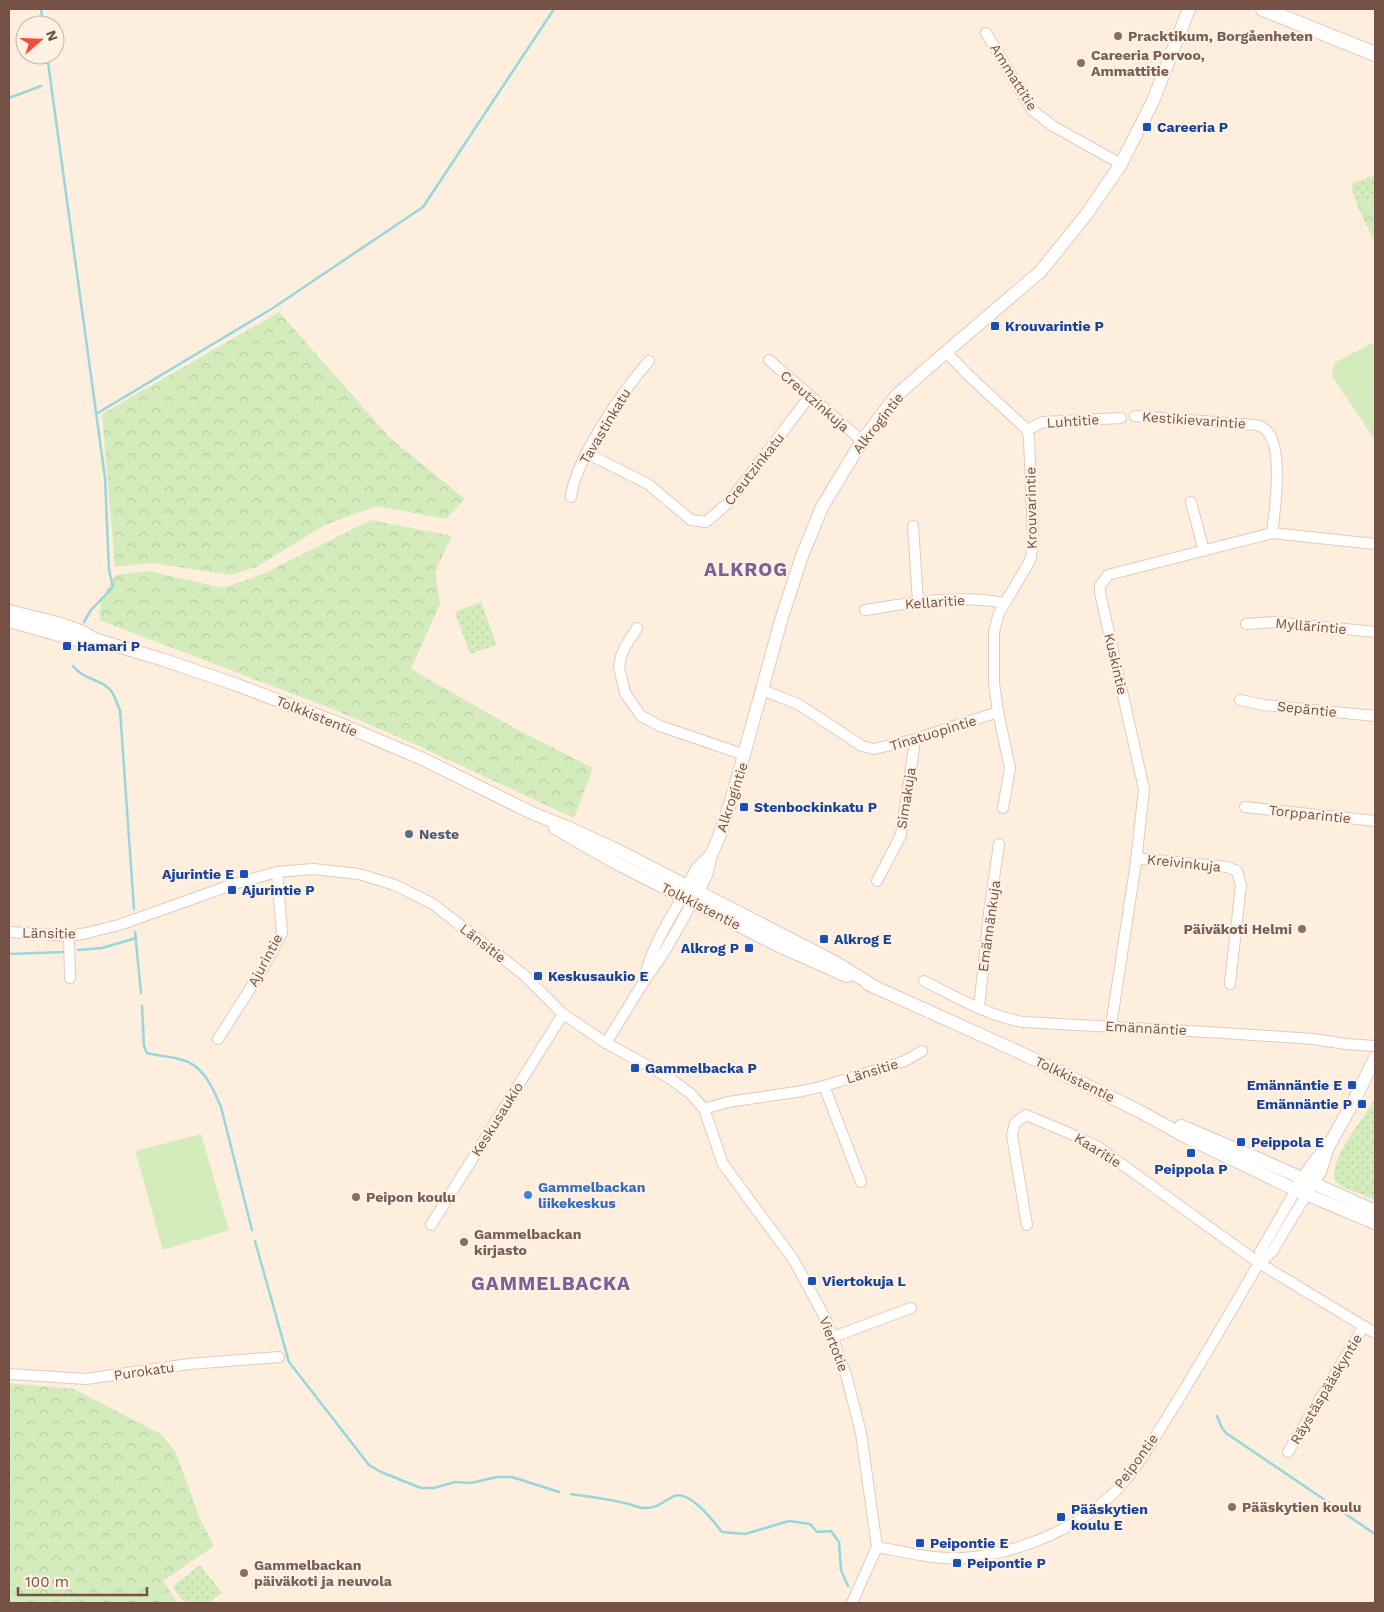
<svg xmlns="http://www.w3.org/2000/svg" width="1384" height="1612" font-family="'Work Sans',sans-serif">
<style>
.grass{fill:url(#grass-dots)}
.forest{fill:url(#forest-crowns)}
.pitch{fill:#d4ecbc}
.lines{fill:none;stroke-linecap:round;stroke-linejoin:round}
.stream{stroke:#97d7db;stroke-width:2.5}
.minor-casing{stroke:#e4cabc;stroke-width:12}
.tertiary-casing{stroke:#e4cabc;stroke-width:14}
.secondary-casing{stroke:#eacab9;stroke-width:16}
.minor{stroke:#fff;stroke-width:10}
.tertiary{stroke:#fff;stroke-width:12}
.secondary{stroke:#fff;stroke-width:14}
.education-dot{fill:#8d6e63;stroke:#fff2e5;stroke-width:2}
.transit-dot{fill:#1a4fb4;stroke:#fff2e5;stroke-width:2}
.service-dot{fill:#5c6f8a;stroke:#fff2e5;stroke-width:2}
.shop-dot{fill:#3f7fe0;stroke:#fff2e5;stroke-width:2}
.labels{text-anchor:middle;stroke-width:4.5;stroke-linejoin:round;paint-order:stroke}
.education-label{font-size:14px;font-weight:bold;fill:#785e54;stroke:#fff2e5;text-anchor:start}
.street-label{font-size:14px;fill:#755145;stroke:#fff2e5}
.transit-label{font-size:14px;font-weight:bold;fill:#164399;stroke:#fff2e5;text-anchor:start}
.service-label{font-size:14px;font-weight:bold;fill:#4e5e75;stroke:#fff2e5;text-anchor:start}
.shop-label{font-size:14px;font-weight:bold;fill:#366cbe;stroke:#fff2e5;text-anchor:start}
.district-label{font-size:19px;font-weight:bold;letter-spacing:1px;fill:#7f5f99;stroke:#fff2e5}
</style>
<defs>
<pattern id="grass-dots" width="8" height="8" patternUnits="userSpaceOnUse" patternTransform="scale(1.25)"><rect width="8" height="8" fill="#d4ecbc"/><path d="M2 2h.1M6 6h.1" fill="none" stroke="#b9cca3" stroke-width="1.8" stroke-linecap="round"/></pattern>
<pattern id="forest-crowns" width="20" height="18" patternUnits="userSpaceOnUse" patternTransform="scale(1.25)"><rect width="20" height="18" fill="#d4ecbc"/><path d="M2 6a3 3 0 1 1 6 0M12 15a3 3 0 1 1 6 0" fill="none" stroke="#b9cca3"/></pattern>
</defs>
<rect width="100%" height="100%" fill="#feeede"/>
<g class="grass">
<polygon points="1375,175 1375,203 1354,198 1351,184"/>
<polygon points="481,602 497,645 470,654 455,612"/>
<path d="M1375 1101V1200L1340 1186 1334 1179C1333 1154 1359 1126 1371 1104Z"/>
<polygon points="200,1565 222,1593 209,1603 185,1603 172,1587"/>
</g>
<g class="forest">
<polygon points="1354,198 1375,203 1375,244"/>
<polygon points="279,312 391,439 465,499 446,519 377,506 325,525 256,567 231,575 152,563 115,567 102,414"/>
<polygon points="371,520 452,536 435,571 440,604 411,669 512,727 593,768 574,818 410,742 338,711 99,620 101,600 115,575 149,571 223,588 263,574"/>
<polygon points="9,1383 74,1389 161,1434 176,1453 200,1519 214,1546 163,1581 178,1603 9,1603"/>
</g>
<g class="pitch">
<polygon points="1372,343 1375,344 1375,440 1332,376 1334,363"/>
<polygon points="201,1134 229,1230 163,1250 135,1151"/>
</g>
<g class="lines">
<g class="stream">
<polyline points="41,9 43,25"/>
<polyline points="47,55 105,478 109,570 113,587 91,610 84,622"/>
<polyline points="9,98 41,86"/>
<polyline points="96,414 273,308 423,207 554,9"/>
<path d="M73 666C83 680 103 679 112 692 115 697 117 704 120 710L134 909"/>
<polyline points="135,932 141,993"/>
<polyline points="78,950 102,948 136,938"/>
<polyline points="9,954 64,952"/>
<path d="M142 1006 144 1046 147 1053C157 1056 168 1056 179 1059 203 1064 212 1086 221 1107L252 1230"/>
<polyline points="255,1241 289,1362 369,1465 381,1472 421,1488 434,1488 455,1482 471,1483 497,1477 512,1477 559,1492"/>
<polyline points="1217,1416 1222,1428 1226,1433 1375,1534"/>
<path d="M571 1494C590 1497 610 1499 629 1504 633 1505 639 1508 644 1508 655 1509 663 1502 672 1497 688 1487 713 1521 722 1532L745 1534 789 1521 810 1524 817 1532 831 1531 839 1542 841 1570 848 1586"/>
</g>
<g class="minor-casing">
<g id="minor">
<polyline points="986,33 1032,110 1053,126 1121,164"/>
<polyline points="946,352 968,375 1022,425 1027,430 1029,438 1033,540 1031,558 1027,566 999,613 994,632 994,683 998,712 1010,768 1003,808"/>
<polyline points="769,360 862,441"/>
<path d="M1135 416 1256 425C1260 426 1264 427 1266 430 1284 446 1275 511 1272 533"/>
<polyline points="1027,430 1043,422 1121,418"/>
<polyline points="586,453 648,484 691,520 706,522 729,502 810,396"/>
<path d="M571 497C575 460 623 390 649 361"/>
<polyline points="1191,502 1204,551"/>
<polyline points="913,526 918,602"/>
<path d="M865 610C910 603 959 594 1005 603"/>
<polyline points="1246,624 1275,622 1375,632"/>
<polyline points="637,628 625,647 621,656 619,667 625,693 641,716 660,726 745,755"/>
<polyline points="762,690 798,704 862,746 874,749 912,740 998,712"/>
<polyline points="1240,700 1264,705 1375,716"/>
<polyline points="1245,807 1375,821"/>
<polyline points="1136,858 1227,867 1237,871 1241,885 1230,984"/>
<polyline points="877,881 901,835 914,748 912,740"/>
<polyline points="9,932 69,936 87,933 119,925 234,884 277,872 313,869 359,874 395,885 433,904 524,975 563,1014 606,1043 668,1077 691,1094 704,1109 723,1164 793,1259 807,1284 827,1322 847,1378 861,1433 877,1547 852,1603"/>
<polyline points="69,936 70,978"/>
<path d="M645 976C652 947 668 922 683 896"/>
<path d="M924 981C956 997 988 1016 1023 1022L1224 1033 1313 1039 1346 1044 1375 1046"/>
<polyline points="979,1008 989,913 999,844"/>
<polyline points="1111,1026 1136,862 1144,789 1100,593 1100,586 1108,575 1272,533 1375,544"/>
<polyline points="218,1039 259,975 282,933 277,872"/>
<polyline points="606,1043 643,983 665,951 693,901"/>
<polyline points="824,1086 861,1182"/>
<polyline points="704,1109 728,1102 803,1091 824,1086 905,1061 922,1051"/>
<polyline points="431,1225 563,1014"/>
<polyline points="1027,1225 1012,1135 1015,1123 1026,1115 1076,1136 1098,1147 1259,1263 1375,1333"/>
<polyline points="1259,1263 1272,1252 1306,1195"/>
<polyline points="833,1337 911,1308"/>
<polyline points="9,1374 86,1379 189,1364 279,1357"/>
<polyline points="1288,1452 1364,1326"/>
<path d="M877 1547C905 1552 935 1560 963 1558 1019 1554 1087 1526 1124 1482 1142 1461 1155 1436 1170 1413 1201 1363 1230 1313 1259 1263L1260 1252 1296 1190"/>
</g>
</g>
<g class="tertiary-casing">
<g id="tertiary">
<path d="M9 611C33 618 75 624 94 639L164 660 237 685 335 722 423 759 532 813 567 827 619 851 835 962 875 987"/>
<polyline points="9,621 77,640 85,641 94,639"/>
<polyline points="555,828 614,862 777,945 847,976"/>
<polyline points="684,894 697,869 709,857"/>
<polyline points="693,901 706,875 711,855 719,837 732,798 782,617 802,556 822,507 862,441 897,395 946,352 1040,272 1086,215 1121,164 1153,101 1189,9"/>
<polyline points="868,984 1021,1053 1139,1111 1188,1138 1296,1190 1375,1223"/>
<polyline points="1181,1126 1250,1155 1375,1211"/>
<polyline points="1298,1186 1312,1165 1325,1150"/>
<polyline points="1308,1190 1320,1172 1328,1147 1356,1097 1375,1058"/>
</g>
</g>
<g class="secondary-casing">
<polyline id="secondary" points="1263,9 1375,54"/>
</g>
<use href="#minor" class="minor"/>
<use href="#tertiary" class="tertiary"/>
<use href="#secondary" class="secondary"/>
</g>
<g class="education-dot">
<circle cx="1118" cy="36" r="5"/>
<circle cx="1081" cy="63" r="5"/>
<circle cx="1302" cy="929" r="5"/>
<circle cx="356" cy="1197" r="5"/>
<circle cx="464" cy="1242" r="5"/>
<circle cx="1232" cy="1507" r="5"/>
<circle cx="244" cy="1573" r="5"/>
</g>
<g class="transit-dot">
<rect x="1142" y="122" width="10" height="10" rx="2.5"/>
<rect x="990" y="321" width="10" height="10" rx="2.5"/>
<rect x="62" y="641" width="10" height="10" rx="2.5"/>
<rect x="739" y="802" width="10" height="10" rx="2.5"/>
<rect x="239" y="869" width="10" height="10" rx="2.5"/>
<rect x="227" y="885" width="10" height="10" rx="2.5"/>
<rect x="819" y="934" width="10" height="10" rx="2.5"/>
<rect x="744" y="943" width="10" height="10" rx="2.5"/>
<rect x="533" y="971" width="10" height="10" rx="2.5"/>
<rect x="630" y="1063" width="10" height="10" rx="2.5"/>
<rect x="1347" y="1080" width="10" height="10" rx="2.5"/>
<rect x="1357" y="1099" width="10" height="10" rx="2.5"/>
<rect x="1236" y="1137" width="10" height="10" rx="2.5"/>
<rect x="1186" y="1148" width="10" height="10" rx="2.5"/>
<rect x="807" y="1276" width="10" height="10" rx="2.5"/>
<rect x="1056" y="1512" width="10" height="10" rx="2.5"/>
<rect x="915" y="1538" width="10" height="10" rx="2.5"/>
<rect x="952" y="1558" width="10" height="10" rx="2.5"/>
</g>
<circle class="service-dot" cx="409" cy="834" r="5"/>
<circle class="shop-dot" cx="528" cy="1195" r="5"/>
<g class="labels">
<g class="education-label">
<text x="1128" y="41">Pracktikum, Borgåenheten</text>
<text x="1091" y="60">Careeria Porvoo,<tspan x="1091" dy="16">Ammattitie</tspan></text>
<text x="1292" y="934" text-anchor="end">Päiväkoti Helmi</text>
<text x="366" y="1202">Peipon koulu</text>
<text x="474" y="1239">Gammelbackan<tspan x="474" dy="16">kirjasto</tspan></text>
<text x="1242" y="1512">Pääskytien koulu</text>
<text x="254" y="1570">Gammelbackan<tspan x="254" dy="16">päiväkoti ja neuvola</tspan></text>
</g>
<g class="street-label">
<text transform="translate(1014 77) rotate(58)" y="5">Ammattitie</text>
<text transform="translate(815 401) rotate(41)" y="5">Creutzinkuja</text>
<text transform="translate(1194 420) rotate(4)" y="5">Kestikievarintie</text>
<text transform="translate(1073 421) rotate(-4)" y="5">Luhtitie</text>
<text transform="translate(878 423) rotate(-52)" y="5">Alkrogintie</text>
<text transform="translate(605 426) rotate(-59)" y="5">Tavastinkatu</text>
<text transform="translate(754 469) rotate(-52)" y="5">Creutzinkatu</text>
<text transform="translate(1031 508) rotate(-91)" y="5">Krouvarintie</text>
<text transform="translate(935 602) rotate(-4)" y="5">Kellaritie</text>
<text transform="translate(1311 626) rotate(5)" y="5">Myllärintie</text>
<text transform="translate(1116 664) rotate(77)" y="5">Kuskintie</text>
<text transform="translate(1307 709) rotate(6)" y="5">Sepäntie</text>
<text transform="translate(317 716) rotate(22)" y="5">Tolkkistentie</text>
<text transform="translate(933 733) rotate(-17)" y="5">Tinatuopintie</text>
<text transform="translate(732 797) rotate(-72)" y="5">Alkrogintie</text>
<text transform="translate(906 798) rotate(-81)" y="5">Simakuja</text>
<text transform="translate(1310 814) rotate(6)" y="5">Torpparintie</text>
<text transform="translate(1184 863) rotate(6)" y="5">Kreivinkuja</text>
<text transform="translate(701 906) rotate(27)" y="5">Tolkkistentie</text>
<text transform="translate(989 926) rotate(-82)" y="5">Emännänkuja</text>
<text transform="translate(49 933) rotate(1)" y="5">Länsitie</text>
<text transform="translate(483 943) rotate(38)" y="5">Länsitie</text>
<text transform="translate(265 960) rotate(-62)" y="5">Ajurintie</text>
<text transform="translate(1146 1028) rotate(3)" y="5">Emännäntie</text>
<text transform="translate(872 1071) rotate(-17)" y="5">Länsitie</text>
<text transform="translate(1075 1079) rotate(26)" y="5">Tolkkistentie</text>
<text transform="translate(497 1119) rotate(-58)" y="5">Keskusaukio</text>
<text transform="translate(1098 1150) rotate(32)" y="5">Kaaritie</text>
<text transform="translate(834 1344) rotate(69)" y="5">Viertotie</text>
<text transform="translate(144 1371) rotate(-8)" y="5">Purokatu</text>
<text transform="translate(1326 1389) rotate(-59)" y="5">Räystäspääskyntie</text>
<text transform="translate(1136 1461) rotate(-54)" y="5">Peipontie</text>
</g>
<g class="transit-label">
<text x="1157" y="132">Careeria P</text>
<text x="1005" y="331">Krouvarintie P</text>
<text x="77" y="651">Hamari P</text>
<text x="754" y="812">Stenbockinkatu P</text>
<text x="234" y="879" text-anchor="end">Ajurintie E</text>
<text x="242" y="895">Ajurintie P</text>
<text x="834" y="944">Alkrog E</text>
<text x="739" y="953" text-anchor="end">Alkrog P</text>
<text x="548" y="981">Keskusaukio E</text>
<text x="645" y="1073">Gammelbacka P</text>
<text x="1342" y="1090" text-anchor="end">Emännäntie E</text>
<text x="1352" y="1109" text-anchor="end">Emännäntie P</text>
<text x="1251" y="1147">Peippola E</text>
<text x="1191" y="1174" text-anchor="middle">Peippola P</text>
<text x="822" y="1286">Viertokuja L</text>
<text x="1071" y="1514">Pääskytien<tspan x="1071" dy="16">koulu E</tspan></text>
<text x="930" y="1548">Peipontie E</text>
<text x="967" y="1568">Peipontie P</text>
</g>
<g class="service-label">
<text x="419" y="839">Neste</text>
</g>
<g class="shop-label">
<text x="538" y="1192">Gammelbackan<tspan x="538" dy="16">liikekeskus</tspan></text>
</g>
<g class="district-label">
<text x="746" y="576">ALKROG</text>
<text x="551" y="1290">GAMMELBACKA</text>
</g>
</g>
<rect width="1384" height="1612" fill="none" stroke="#755145" stroke-width="20"/>
<g transform="translate(40 40) rotate(70)"><circle r="24" fill="#fff2e5" stroke="#c8b2a5"/>
<path d="M0-4L9 19L0 12L-9 19Z" fill="#f24e39"/>
<text y="-8" font-size="14" font-weight="bold" text-anchor="middle" fill="#755145">N</text>
</g>
<path d="M18 1587v8h129v-8" fill="none" stroke="#755145" stroke-width="2.5"/>
<text x="25" y="1587" font-size="15" fill="#755145" stroke="#fff2e5" stroke-width="4" paint-order="stroke">100 m</text>
</svg>
